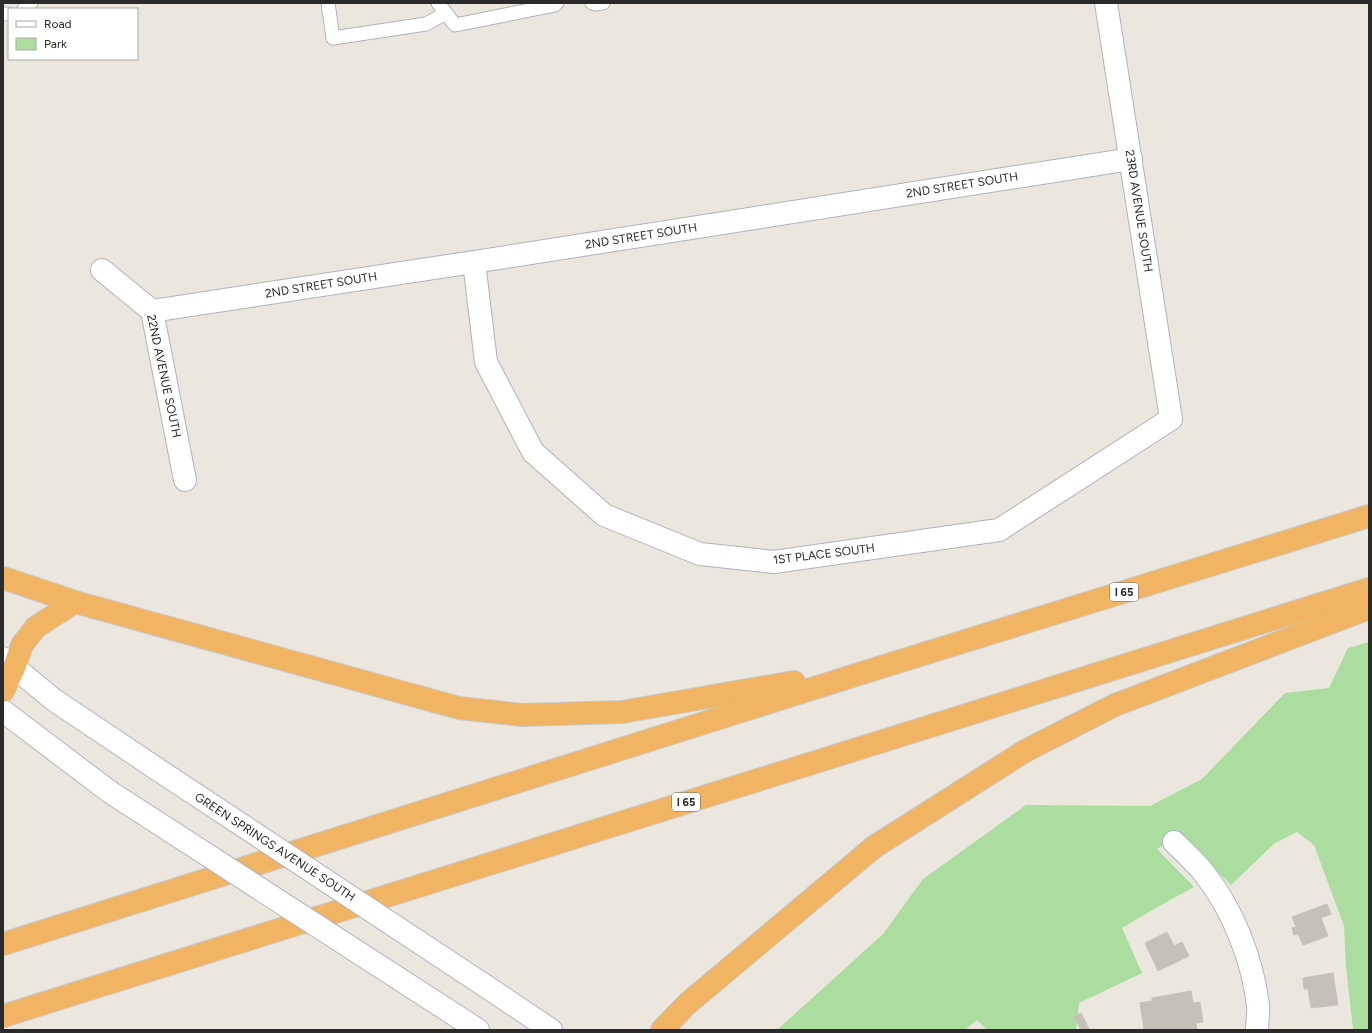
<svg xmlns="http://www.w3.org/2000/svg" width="1372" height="1033" font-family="Figtree,sans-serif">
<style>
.green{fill:#abdd9f}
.building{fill:#c4c1b9;stroke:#c6c3b8}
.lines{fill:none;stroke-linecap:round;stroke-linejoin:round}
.service-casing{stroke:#b1b2bd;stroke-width:15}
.minor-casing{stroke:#b1b2bd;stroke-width:24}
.secondary-casing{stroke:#b1b2bd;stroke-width:24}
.motorway-casing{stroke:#c8c8c8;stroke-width:24}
.service{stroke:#fff;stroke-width:13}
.minor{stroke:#fff;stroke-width:22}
.secondary{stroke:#fff;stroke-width:22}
.motorway{stroke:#f1b463;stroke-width:22}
.secondary-bridge-casing{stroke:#b1b2bd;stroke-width:24;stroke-linecap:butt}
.secondary-bridge{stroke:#fff;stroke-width:22}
.labels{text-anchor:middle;stroke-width:3;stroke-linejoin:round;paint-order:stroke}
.shield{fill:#fff;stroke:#6a6a6a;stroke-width:1}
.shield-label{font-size:11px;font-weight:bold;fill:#2a2a2a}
.street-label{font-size:12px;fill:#2a2a2a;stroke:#fff}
</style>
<rect width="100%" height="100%" fill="#ebe7de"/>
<polygon class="green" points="1369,642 1369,1030 1355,1030 1353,1029 1346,967 1344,926 1314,845 1297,832 1275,843 1231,885 1180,835 1157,849 1194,887 1161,905 1122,928 1142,973 1079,1003 1076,1030 987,1030 977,1020 965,1030 777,1030 883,934 923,879 1026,805 1150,806 1202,779 1285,693 1329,688 1348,648"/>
<g class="building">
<polygon points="1327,904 1331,914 1321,918 1328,936 1303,945 1298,934 1294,935 1292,928 1296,927 1292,917"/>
<polygon points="1167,932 1174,946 1182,942 1189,956 1158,971 1145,943"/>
<polygon points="1333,973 1338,1005 1311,1008 1308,989 1304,989 1303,978"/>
<polygon points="1191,991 1193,1003 1200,1002 1203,1022 1196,1023 1197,1030 1144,1030 1140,1003 1152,1001 1152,998"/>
<polygon points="1081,1013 1089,1029 1087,1030 1081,1030 1074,1017"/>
</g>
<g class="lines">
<g class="service-casing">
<g id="service">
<polyline points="328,3 333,38 426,24 446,13"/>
<polyline points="438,3 455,25 555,5 557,3"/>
<polyline points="592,3 596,4 603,3"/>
<polyline points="24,9 31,3"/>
<polyline points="3,14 9,14"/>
</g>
</g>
<g class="minor-casing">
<g id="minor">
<polyline points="474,262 486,362 533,452 604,515 700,554 774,562 999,530 1171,419 1106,3"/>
<polyline points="102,270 152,311 185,480"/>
<polyline points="152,311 474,262 1131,159"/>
<path d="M1174 842C1184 852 1195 862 1204 873 1233 910 1252 958 1258 1005 1259 1013 1257 1022 1257 1030"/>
</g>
</g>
<g class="secondary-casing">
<g id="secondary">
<polyline points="3,658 54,700 157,769"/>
<polyline points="3,711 110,792"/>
<polyline points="493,991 551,1030"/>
<polyline points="455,1015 478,1030"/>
</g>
</g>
<g class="motorway-casing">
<g id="motorway">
<polyline points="3,578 75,602 459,708 522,715 622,712 794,682"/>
<polyline points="3,691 14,668 22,645 36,627 75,602"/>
<polyline points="3,944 878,668 1369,516"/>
<polyline points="3,1016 1369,589"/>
<polyline points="662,1030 687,1004 874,847 1025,751 1115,705 1369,608"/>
</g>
</g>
<use href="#service" class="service"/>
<use href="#minor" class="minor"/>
<use href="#secondary" class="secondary"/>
<use href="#motorway" class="motorway"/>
<g class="secondary-bridge-casing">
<g id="secondary-bridge">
<polyline points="157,769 493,991"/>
<polyline points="110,792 455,1015"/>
</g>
</g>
<use href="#secondary-bridge" class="secondary-bridge"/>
</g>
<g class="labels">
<g class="shield">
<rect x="1110" y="583" width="28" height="18" rx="3"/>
<rect x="672" y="793" width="28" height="18" rx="3"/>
</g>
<g class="shield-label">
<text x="1124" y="596">I 65</text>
<text x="686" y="806">I 65</text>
</g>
<g class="street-label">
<text transform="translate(962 185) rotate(-9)" y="4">2ND STREET SOUTH</text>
<text transform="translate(1139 211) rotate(81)" y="4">23RD AVENUE SOUTH</text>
<text transform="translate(641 236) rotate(-9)" y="4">2ND STREET SOUTH</text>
<text transform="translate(321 285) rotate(-9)" y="4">2ND STREET SOUTH</text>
<text transform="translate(164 376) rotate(78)" y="4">22ND AVENUE SOUTH</text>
<text transform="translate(824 554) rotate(-7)" y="4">1ST PLACE SOUTH</text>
<text transform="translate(275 847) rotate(33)" y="4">GREEN SPRINGS AVENUE SOUTH</text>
</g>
</g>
<rect width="1372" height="1033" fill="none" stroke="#2a2a2a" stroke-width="8"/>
<rect x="8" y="8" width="130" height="52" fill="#ffffff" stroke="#aaaaaa"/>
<rect x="16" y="21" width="20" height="6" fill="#ffffff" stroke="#aaaaaa"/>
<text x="44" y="28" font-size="12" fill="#2a2a2a">Road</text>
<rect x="16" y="38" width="20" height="12" fill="#abdd9f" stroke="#aaaaaa"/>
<text x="44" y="48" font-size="12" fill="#2a2a2a">Park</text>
</svg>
